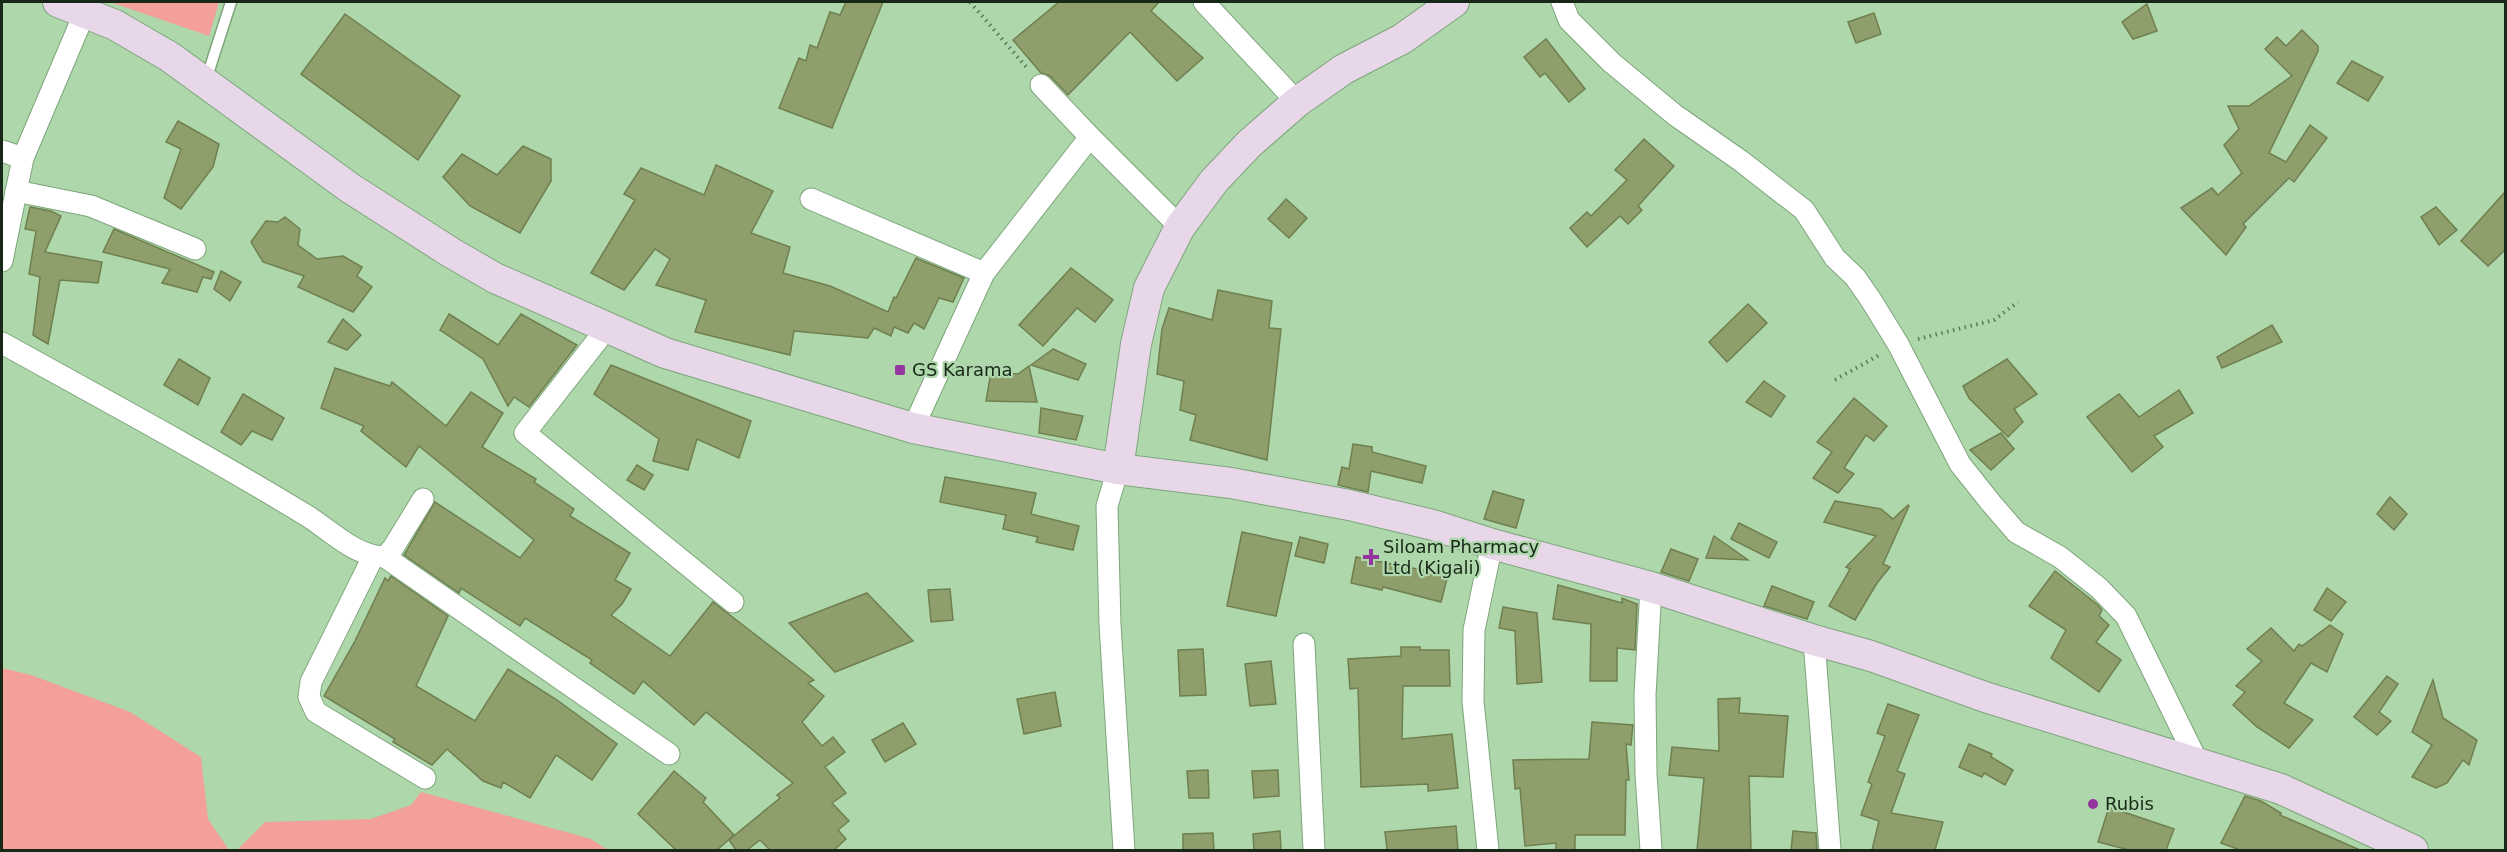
<svg xmlns="http://www.w3.org/2000/svg" width="2507" height="852" font-family="'DejaVu Sans',sans-serif">
<style>
.green{fill:#f39f9a}
.building{fill:#8e9f6c;stroke:#6f7f4e;stroke-width:1.5}
.lines{fill:none;stroke-linecap:round;stroke-linejoin:round}
.lane-casing{stroke:#7ea57b;stroke-width:13}
.street-casing{stroke:#7ea57b;stroke-width:23}
.secondary-casing{stroke:#7ea57b;stroke-width:32}
.path{stroke:#5e7a5d;stroke-width:4;stroke-dasharray:1.5 4.5;stroke-linecap:butt}
.lane{stroke:#fff;stroke-width:10}
.street{stroke:#fff;stroke-width:21}
.secondary{stroke:#e7d7e9;stroke-width:30}
.poi-dot{fill:#9536a0;stroke:#aed7ac;stroke-width:2}
.labels{text-anchor:middle;stroke-width:4.5;stroke-linejoin:round;paint-order:stroke}
.poi-label{font-size:18px;fill:#182818;stroke:#aed7ac;text-anchor:start}
</style>
<rect width="100%" height="100%" fill="#aed7ac"/>
<g class="green">
<polygon points="110,2 219,2 209,36"/>
<polygon points="2,668 31,675 130,712 201,757 208,819 229,850 2,850"/>
<polygon points="421,792 591,839 608,850 237,850 265,822 371,819 411,805"/>
</g>
<g class="building">
<polygon points="846,2 883,2 832,128 779,108 799,58 806,61 810,45 817,48 830,12 840,15"/>
<polygon points="1059,2 1159,2 1151,11 1203,58 1177,81 1130,32 1068,95 1050,76 1041,73 1013,40"/>
<polygon points="2147,4 2157,31 2133,39 2122,22"/>
<polygon points="1874,13 1881,34 1856,43 1848,22"/>
<polygon points="345,14 460,96 418,160 301,74"/>
<polygon points="2302,30 2318,46 2318,51 2269,153 2286,162 2310,125 2327,138 2294,182 2289,178 2243,224 2246,227 2226,255 2181,208 2212,188 2218,195 2242,173 2224,145 2239,129 2228,106 2249,106 2292,76 2265,49 2277,37 2286,46"/>
<polygon points="1546,39 1585,89 1569,102 1545,73 1540,77 1524,57"/>
<polygon points="2352,61 2383,77 2368,101 2337,83"/>
<polygon points="178,121 219,144 213,167 181,209 164,198 181,149 166,142"/>
<polygon points="1644,139 1674,166 1638,206 1642,210 1628,224 1620,216 1587,247 1570,228 1587,212 1591,216 1627,180 1615,170"/>
<polygon points="523,146 551,159 551,181 520,233 470,206 443,177 462,154 497,175"/>
<polygon points="716,165 773,191 751,233 790,247 783,273 830,286 888,312 894,297 896,298 916,258 964,278 953,302 939,298 924,329 914,323 908,333 894,327 891,336 874,328 868,338 794,331 790,355 695,332 706,300 656,285 670,259 655,249 624,290 591,273 635,200 624,194 641,168 704,195"/>
<polygon points="2505,192 2505,250 2488,266 2461,241"/>
<polygon points="1286,199 1307,218 1289,238 1268,219"/>
<polygon points="30,207 51,211 61,216 45,252 102,262 98,283 60,280 48,344 33,335 40,277 29,274 36,231 25,229"/>
<polygon points="2436,207 2457,230 2439,245 2421,217"/>
<polygon points="285,217 300,229 298,245 317,259 343,256 362,267 357,276 372,287 353,312 298,287 304,276 263,262 251,242 266,221 278,222"/>
<polygon points="114,229 214,272 211,279 203,277 197,292 162,283 170,269 103,252"/>
<polygon points="1071,268 1113,300 1095,322 1077,308 1043,346 1019,325"/>
<polygon points="221,271 241,282 230,301 214,289"/>
<polygon points="1218,290 1272,301 1269,328 1281,329 1267,460 1190,440 1196,415 1180,410 1184,381 1157,374 1162,329 1169,308 1212,320"/>
<polygon points="1748,304 1767,323 1727,362 1709,342"/>
<polygon points="449,314 498,345 521,314 577,345 529,407 514,397 508,406 483,359 440,330"/>
<polygon points="343,319 361,335 347,350 328,342"/>
<polygon points="2272,325 2282,342 2222,368 2217,357"/>
<polygon points="1053,349 1086,364 1078,380 1031,365"/>
<polygon points="179,359 210,378 198,405 164,385"/>
<polygon points="2007,359 2037,394 2014,409 2023,422 2008,437 1969,398 1963,386"/>
<polygon points="611,365 751,421 739,458 697,439 688,470 653,461 659,439 594,394"/>
<polygon points="1029,366 1037,402 986,401 991,372 1018,374"/>
<polygon points="335,368 390,386 392,382 446,426 471,392 503,413 482,447 536,479 534,482 574,509 570,516 630,553 615,580 631,589 622,604 611,615 670,656 713,602 814,680 808,683 824,696 802,722 822,746 833,737 845,752 825,767 846,793 832,803 849,821 838,830 846,839 834,850 770,850 760,840 747,850 736,850 729,840 780,798 777,795 793,783 706,712 694,725 643,681 634,694 590,663 592,660 525,618 520,626 461,588 459,593 404,555 435,502 520,558 534,540 419,446 406,467 361,431 364,426 321,408"/>
<polygon points="1764,381 1785,396 1771,417 1746,402"/>
<polygon points="2179,390 2193,413 2154,436 2163,447 2132,472 2087,417 2119,394 2139,417"/>
<polygon points="243,394 284,418 272,440 252,431 241,445 221,432"/>
<polygon points="1854,398 1887,426 1874,441 1866,435 1844,468 1854,474 1838,493 1813,478 1832,452 1817,442"/>
<polygon points="1041,408 1083,416 1076,440 1039,433"/>
<polygon points="2001,433 2014,449 1991,470 1970,450"/>
<polygon points="1353,444 1372,447 1372,452 1426,466 1422,483 1371,471 1368,492 1338,485 1342,467 1349,469"/>
<polygon points="637,465 653,475 644,490 627,480"/>
<polygon points="945,477 1036,493 1031,514 1079,526 1073,550 1036,542 1038,537 1003,529 1006,515 940,502"/>
<polygon points="1493,491 1524,500 1516,528 1484,519"/>
<polygon points="2390,497 2407,514 2394,530 2377,514"/>
<polygon points="1835,501 1881,509 1893,519 1908,505 1909,506 1883,564 1890,567 1877,583 1855,620 1829,606 1850,569 1846,567 1876,536 1824,522"/>
<polygon points="1739,523 1777,542 1769,558 1731,539"/>
<polygon points="1242,532 1292,543 1276,616 1227,606"/>
<polygon points="1714,536 1748,560 1706,558"/>
<polygon points="1300,537 1328,544 1324,563 1295,556"/>
<polygon points="1671,549 1698,559 1689,581 1661,572"/>
<polygon points="1356,557 1448,575 1441,602 1383,587 1382,590 1351,583"/>
<polygon points="2055,571 2098,605 2102,610 2099,616 2109,625 2096,642 2121,660 2099,692 2051,658 2066,630 2029,606"/>
<polygon points="391,576 448,616 416,686 475,721 508,669 557,700 617,744 592,780 556,755 530,798 503,782 501,788 483,781 447,749 432,765 393,742 395,739 324,696 355,641 385,578 388,581"/>
<polygon points="1558,585 1622,603 1622,598 1637,604 1635,650 1617,648 1617,681 1590,681 1591,624 1553,619"/>
<polygon points="1772,586 1814,602 1807,619 1764,606"/>
<polygon points="2327,588 2346,602 2331,621 2314,610"/>
<polygon points="950,589 953,620 931,622 928,590"/>
<polygon points="867,593 913,641 835,672 789,623"/>
<polygon points="1503,607 1537,613 1542,682 1517,684 1515,631 1499,628"/>
<polygon points="2330,625 2343,634 2327,672 2311,663 2284,703 2313,720 2289,748 2257,727 2233,705 2245,692 2236,686 2262,661 2247,649 2271,628 2294,651 2299,644 2302,646"/>
<polygon points="1401,647 1420,647 1420,650 1449,650 1450,686 1403,686 1402,739 1452,734 1458,788 1428,791 1428,784 1361,787 1358,688 1350,689 1348,659 1401,656"/>
<polygon points="1203,649 1206,695 1180,696 1178,650"/>
<polygon points="1271,661 1276,704 1250,706 1245,664"/>
<polygon points="2387,676 2398,684 2379,712 2391,721 2377,735 2354,717"/>
<polygon points="2433,680 2443,718 2477,740 2469,765 2463,760 2447,783 2436,788 2412,777 2432,745 2412,732"/>
<polygon points="1055,692 1061,726 1024,734 1017,699"/>
<polygon points="1740,698 1739,713 1788,716 1783,777 1749,776 1751,850 1697,850 1704,778 1669,775 1672,747 1719,751 1718,699"/>
<polygon points="1888,704 1919,715 1897,771 1905,774 1891,813 1943,822 1935,850 1872,850 1879,821 1861,815 1872,784 1868,782 1885,736 1877,733"/>
<polygon points="1592,722 1633,725 1631,745 1626,744 1629,780 1626,780 1625,835 1575,835 1575,850 1556,850 1556,843 1525,846 1520,788 1515,789 1513,760 1589,759"/>
<polygon points="903,723 916,744 885,762 872,740"/>
<polygon points="1969,744 1992,754 1991,757 2013,770 2005,785 1984,773 1982,777 1959,767"/>
<polygon points="1208,770 1209,798 1189,798 1187,771"/>
<polygon points="1278,770 1279,796 1254,798 1252,771"/>
<polygon points="674,771 706,798 703,802 734,835 717,850 676,850 638,814"/>
<polygon points="2245,796 2261,801 2281,813 2280,815 2360,850 2240,850 2221,843"/>
<polygon points="2109,807 2174,829 2166,850 2129,850 2098,842"/>
<polygon points="1456,826 1458,850 1387,850 1385,832"/>
<polygon points="1280,831 1281,850 1254,850 1253,834"/>
<polygon points="1793,831 1816,833 1817,850 1791,850"/>
<polygon points="1213,833 1214,850 1183,850 1183,834"/>
</g>
<g class="lines">
<g class="lane-casing">
<polyline id="lane" points="206,80 231,2"/>
</g>
<g class="street-casing">
<g id="street">
<polyline points="1204,2 1297,102"/>
<polyline points="1562,2 1569,20 1612,63 1675,115 1741,161 1804,210 1835,258 1855,277 1871,300 1898,344 1960,464 1991,503 2016,532 2060,557 2099,588 2126,616 2198,763"/>
<polyline points="1041,85 1090,137 1180,227"/>
<polyline points="2,151 23,158 2,261"/>
<polyline points="23,158 85,12"/>
<polyline points="16,191 91,206 195,249"/>
<polyline points="811,199 984,273"/>
<polyline points="607,328 525,433 733,602"/>
<path d="M2 343C105 400 209 456 309 517 332 532 357 557 385 557L393 548 423 499"/>
<polyline points="913,428 984,273 1090,137"/>
<polyline points="1118,469 1107,506 1110,625 1124,850"/>
<polyline points="373,557 311,682 309,697 316,712 425,778"/>
<polyline points="385,557 669,754"/>
<polyline points="1651,587 1645,695 1646,774 1651,850"/>
<polyline points="1814,640 1830,850"/>
<polyline points="1304,644 1314,850"/>
<polyline points="1488,850 1473,701 1474,630 1492,544"/>
</g>
</g>
<g class="secondary-casing">
<g id="secondary">
<polyline points="58,2 115,25 170,57 350,188 450,252 495,278 665,353 913,428 1118,469 1231,483 1349,505 1433,525 1492,544 1651,587 1814,640 1871,656 1985,697 2281,789 2413,850"/>
<polyline points="1118,469 1136,344 1149,288 1180,227 1214,181 1249,144 1297,102 1344,69 1402,39 1454,2"/>
</g>
</g>
<g class="path">
<polyline points="970,2 1028,69"/>
<polyline points="1918,339 1994,320 2018,302"/>
<polyline points="1835,380 1881,354"/>
</g>
<use href="#lane" class="lane"/>
<use href="#street" class="street"/>
<use href="#secondary" class="secondary"/>
</g>
<g class="poi-dot">
<rect x="894" y="364" width="12" height="12" rx="3"/>
<path d="M1368 548h6v6h6v6h-6v6h-6v-6h-6v-6h6z"/>
<circle cx="2093" cy="804" r="6"/>
</g>
<g class="labels">
<g class="poi-label">
<text x="912" y="376">GS Karama</text>
<text x="1383" y="553">Siloam Pharmacy<tspan x="1383" dy="21">Ltd (Kigali)</tspan></text>
<text x="2105" y="810">Rubis</text>
</g>
</g>
<rect width="2507" height="852" fill="none" stroke="#182818" stroke-width="6"/>
</svg>
